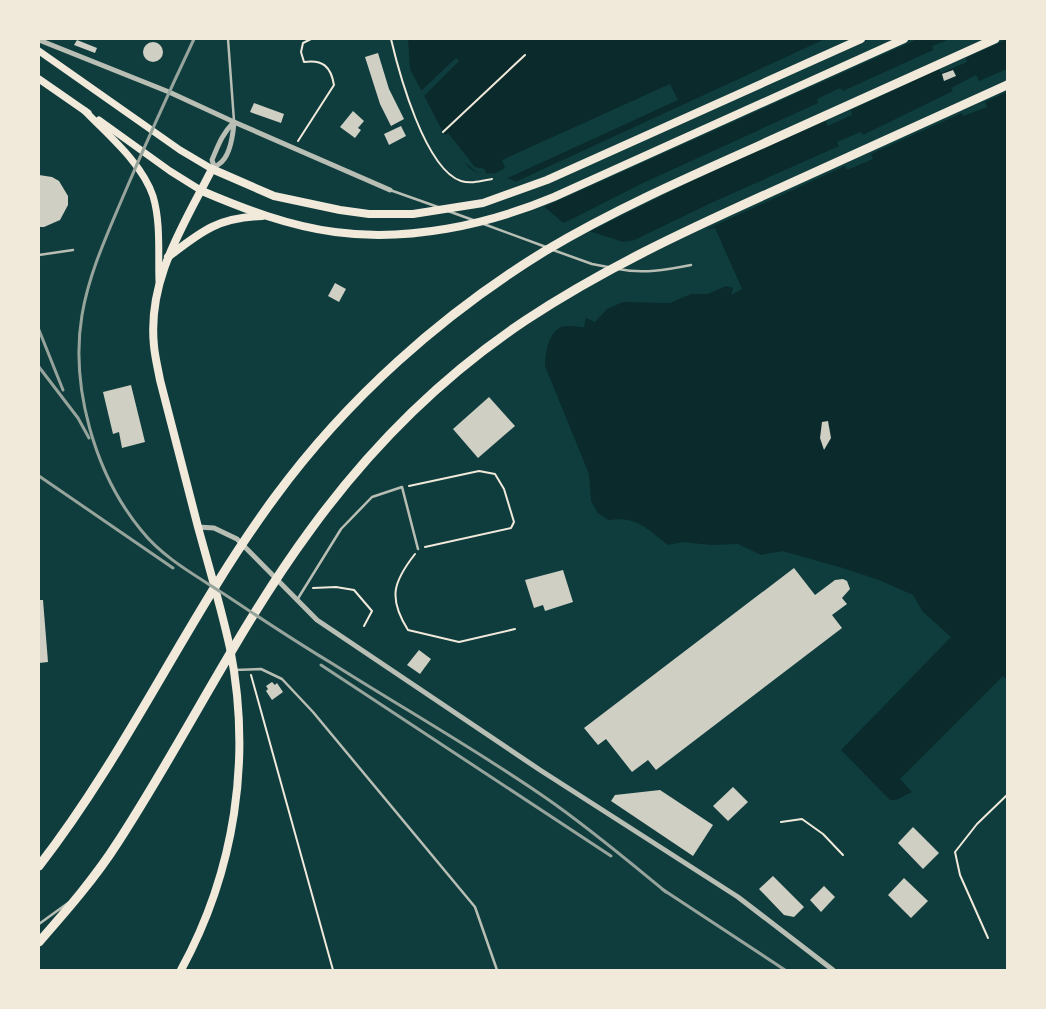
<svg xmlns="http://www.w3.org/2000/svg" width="1046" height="1009" font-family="Figtree,sans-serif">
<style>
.water{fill:#0a2a2b}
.pier{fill:#0f3d3e}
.building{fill:#cfcfc3}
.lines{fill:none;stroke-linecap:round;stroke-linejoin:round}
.path{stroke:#f1e9da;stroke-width:2}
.service{stroke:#b8beb3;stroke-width:2.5}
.minor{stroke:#b8beb3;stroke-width:5}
.secondary{stroke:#f1e9da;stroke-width:7}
.primary{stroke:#f1e9da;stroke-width:8}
.motorway{stroke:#f1e9da;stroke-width:9}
.rail{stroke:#97a49c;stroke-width:3}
</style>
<rect width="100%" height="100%" fill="#0f3d3e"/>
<path class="water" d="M408 39H1007V680L1003 676 900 779 912 792 896 800H890L841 750 951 637 923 612 913 595 879 580 843 568 782 551 761 555 738 544 711 545 683 542 668 545C646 528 637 516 608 520L598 513 591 501 589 474 545 366C545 355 548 335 559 328 566 324 576 327 584 327L586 318 595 322 607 309 623 302 670 303 691 294H708L726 286 733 288 731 295 742 289 715 228 623 242 562 222 515 181 492 173 479 174 469 168 443 132 410 69Z"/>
<g class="pier">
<polygon points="825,39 918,39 542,208 513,183"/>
<polygon points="950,39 1007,39 966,58 967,62 941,73 939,69 851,110 852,115 828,126 825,121 694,180 587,233 562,224 643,183 818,103 817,99 840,88 843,91 933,50 932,46"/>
<polygon points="456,58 459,61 424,96 421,91"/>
<polygon points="1007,69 1007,92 985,102 987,107 963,116 962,113 871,154 873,159 847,170 845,166 696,234 624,245 711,203 839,146 837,142 861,132 863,135 953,91 951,88 976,75 979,81"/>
<polygon points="670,84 678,100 510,177 501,179 490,176 505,168 502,160"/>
<polygon points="448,133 475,167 485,169 486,174 479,174 457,156 443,137"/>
</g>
<g class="building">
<polygon points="77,40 97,48 95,53 74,45"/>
<circle cx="153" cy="52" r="10"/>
<polygon points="378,53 389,89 404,119 391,126 380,104 365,57"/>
<polygon points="953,70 956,76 944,81 942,74"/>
<polygon points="254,103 284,114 281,123 250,112"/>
<polygon points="353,111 364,121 358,128 361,130 355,138 340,127"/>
<polygon points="401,126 406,136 389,145 384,134"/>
<polygon points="39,175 52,177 59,181 68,196 68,205 60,220 44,227 39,227"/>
<polygon points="335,283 346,289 339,302 328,296"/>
<polygon points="131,385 145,442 122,448 119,432 113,434 103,392"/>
<polygon points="489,397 515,426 478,458 453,429"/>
<polygon points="828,421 831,438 824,450 820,438 822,422"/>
<polygon points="794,568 815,595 835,580 843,579 847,581 850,589 842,598 847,604 832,615 842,628 656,770 648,760 632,772 606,739 598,745 584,728"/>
<polygon points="563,570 573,602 545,611 543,605 534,608 525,580"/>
<polygon points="39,600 43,600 48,662 39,663"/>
<polygon points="419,650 431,659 420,674 407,665"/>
<polygon points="272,682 275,685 277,683 283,692 272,700 266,691 268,689 266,686"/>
<polygon points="733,787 748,802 728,821 713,806"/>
<polygon points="660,790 713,825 693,856 611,801 615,795"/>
<polygon points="913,827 939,853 923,869 898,843"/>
<polygon points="773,876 804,907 794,917 784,915 759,889"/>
<polygon points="904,878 928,901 911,918 888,895"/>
<polygon points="824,886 835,897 821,912 810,900"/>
</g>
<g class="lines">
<g class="path">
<path d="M391 39C399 73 425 169 461 181 471 184 481 181 492 179"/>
<polyline points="443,132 525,55"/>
<path d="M298 141 334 85C331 67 323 59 304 62L301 52 303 43 311 39"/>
<polyline points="409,486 479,471 495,474 504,489 514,522 511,528 425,547"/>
<path d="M415 554C393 582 388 598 408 630L459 642 515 629"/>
<polyline points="313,588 336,587 354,590 372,611 364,626"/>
<polyline points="251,675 333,970"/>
<polyline points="781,822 802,819 823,834 843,855"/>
<polyline points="988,938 960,875 955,852 977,824 1007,795"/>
</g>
<g class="service">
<polyline points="228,39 234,121"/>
<polyline points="390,190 438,207"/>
<polyline points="448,211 473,220"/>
<polyline points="481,223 546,247"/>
<polyline points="553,250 592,264 608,267"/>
<polyline points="39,255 73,250"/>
<path d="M618 269C643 274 666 270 691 265"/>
<polyline points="297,600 341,529 372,497 402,487 418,549"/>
<polyline points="234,670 261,669 282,679 313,712 475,907 497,970"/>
<polyline points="39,924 68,903"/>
</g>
<g class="minor">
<polyline points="39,40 169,92 234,122 390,190"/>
<path d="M214 166 212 160C218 146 222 134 233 123"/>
<path d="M212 169C214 167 217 166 219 164 230 157 233 135 234 122"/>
<polyline points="198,527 214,528 237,539 317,620 540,770 738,897 833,970"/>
</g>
<g class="secondary">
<polyline points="39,51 180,150 212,169"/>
<polyline points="39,79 88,113"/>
<path d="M85 111C108 135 142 163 153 196 161 223 158 253 159 281"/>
<polyline points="99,120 170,171 202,191"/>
</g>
<g class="primary">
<path d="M202 191C244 209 289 226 335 232 408 242 487 225 554 197L904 39"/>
<path d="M168 257C202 231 217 218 262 216"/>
<path d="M181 970C235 871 252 759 230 648 221 607 209 567 198 527 185 478 173 429 160 380 158 369 155 357 154 346 147 279 184 225 212 169L274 196 340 210 369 214H413L483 203 547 180 861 39"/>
</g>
<g class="motorway">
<path d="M39 866C129 750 188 615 275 497 347 399 441 315 545 251 612 211 684 179 756 147 835 111 915 75 995 39"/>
<path d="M39 942C67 910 95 878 118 842 185 739 238 628 311 529 370 448 442 376 526 320 603 269 685 231 769 193 849 157 928 121 1007 85"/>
</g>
<g class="rail">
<path d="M194 39C169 92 145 145 122 199 106 237 89 274 82 315 70 387 95 474 141 530 163 558 195 575 224 594 260 618 296 642 333 664 404 709 477 750 546 798 588 827 627 860 666 892"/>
<polyline points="39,330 63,390"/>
<polyline points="39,367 78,418 89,438"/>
<polyline points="39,476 173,568"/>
<polyline points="321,665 611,856"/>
<polyline points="662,889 785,970"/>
</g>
</g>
<rect width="1046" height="1009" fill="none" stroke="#f1e9da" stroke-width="80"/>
</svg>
